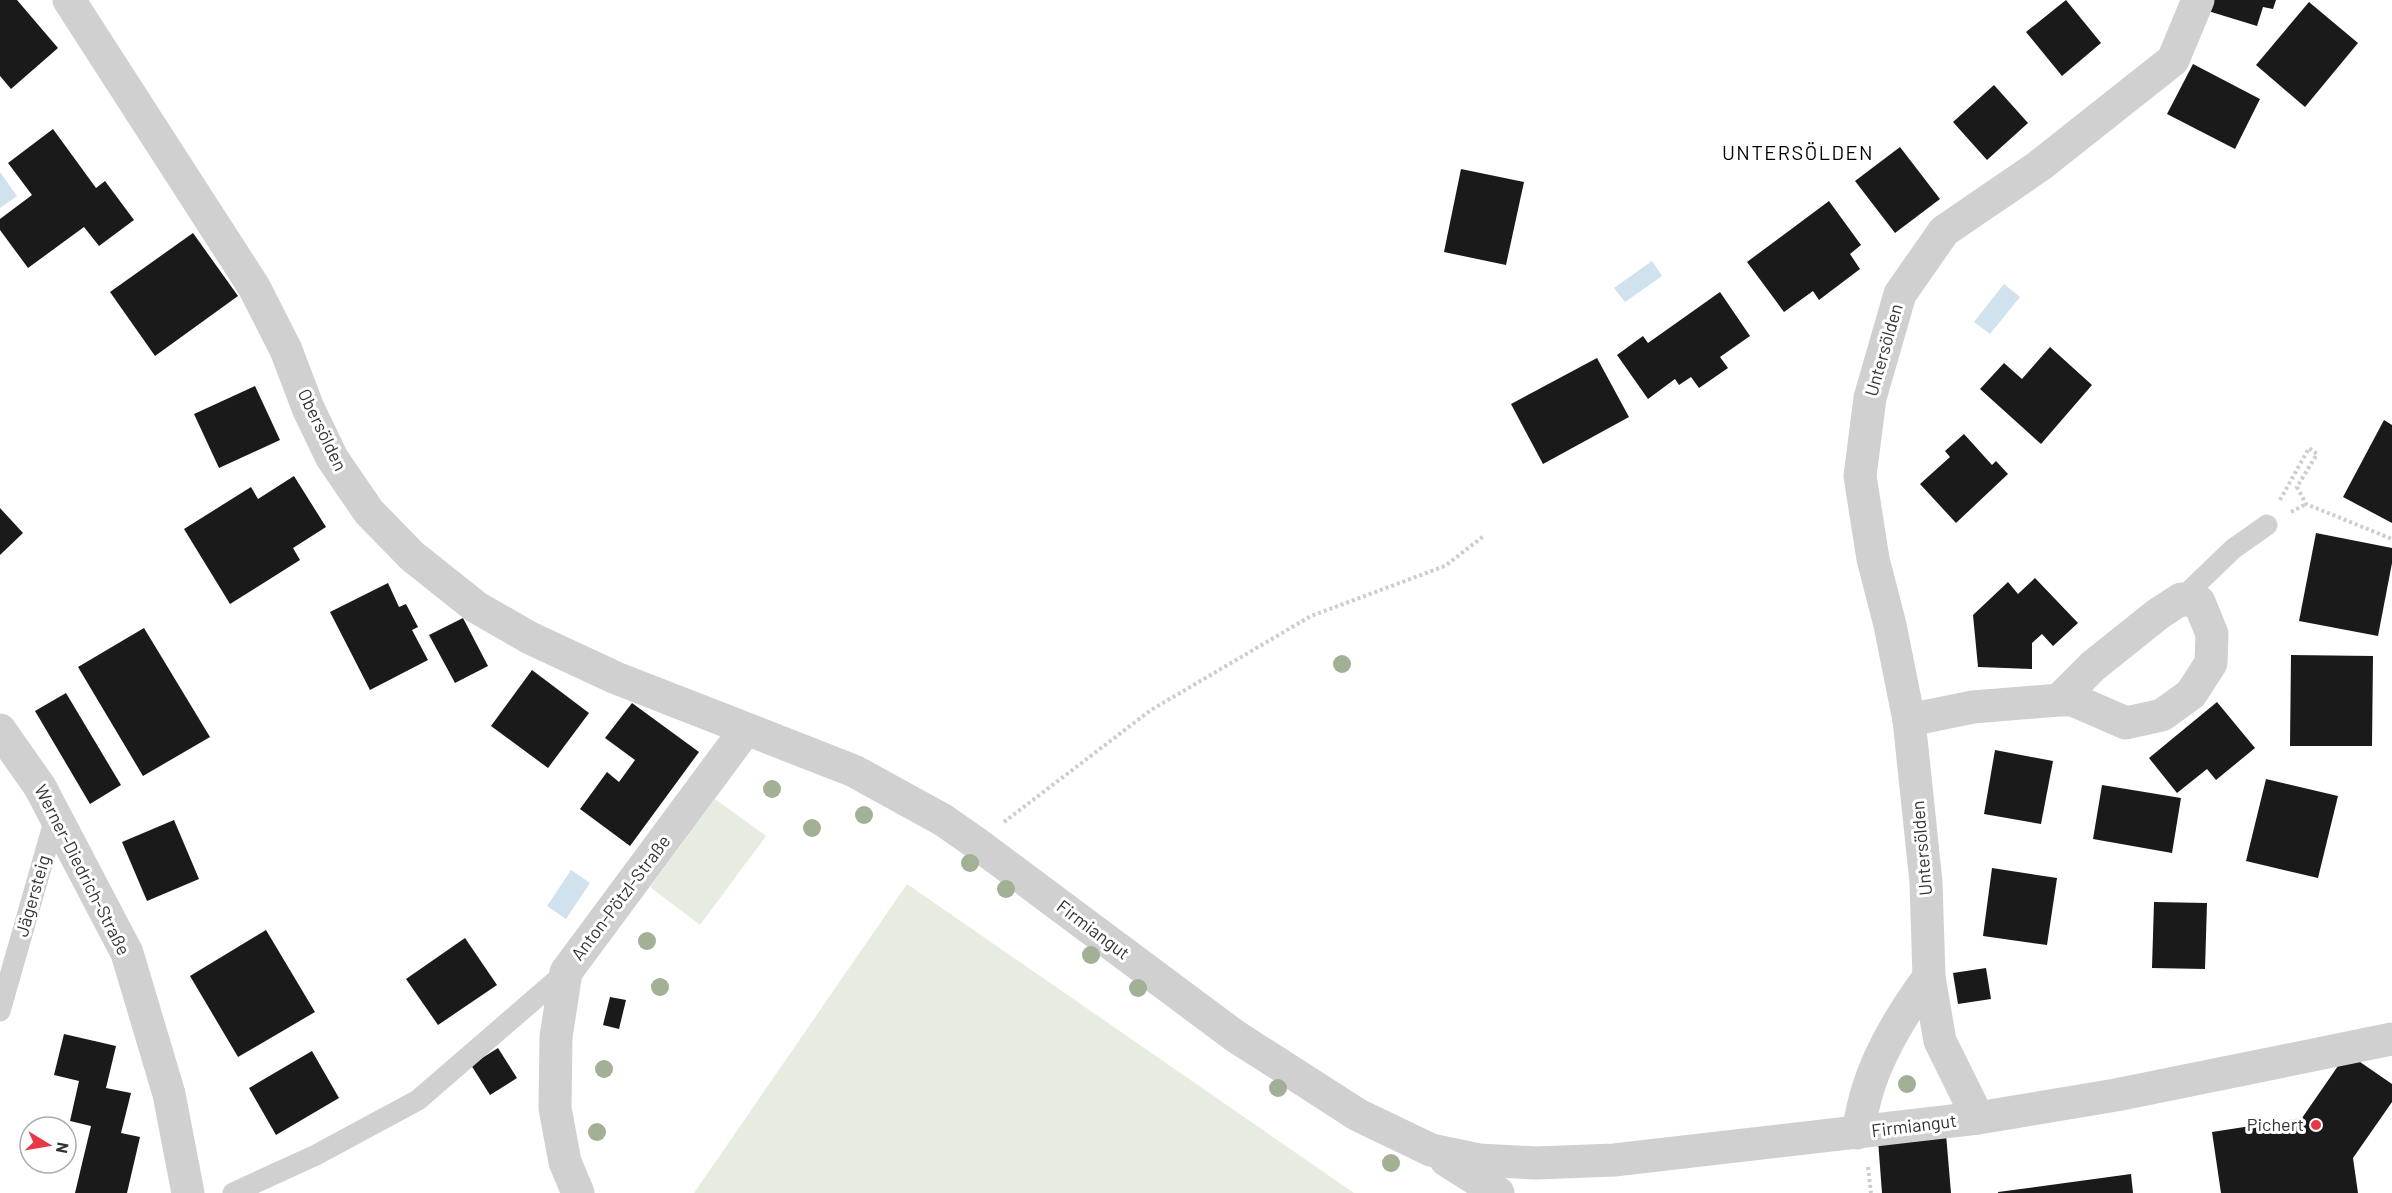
<svg xmlns="http://www.w3.org/2000/svg" width="2392" height="1193" font-family="Barlow,sans-serif">
<style>
.green{fill:#e6ecdf}
.water{fill:#cfe2ee}
.building{fill:#1a1a1a}
.lines{fill:none;stroke-linecap:round;stroke-linejoin:round}
.path{stroke:#cdcdcd;stroke-width:4;stroke-dasharray:3 3;stroke-linecap:butt}
.service{stroke:#d0d0d0;stroke-width:21}
.minor{stroke:#d0d0d0;stroke-width:33}
.tree{fill:#a2b095}
.poi-dot{fill:#e63946;stroke:#fff;stroke-width:2}
.labels{text-anchor:middle;stroke-width:6;stroke-linejoin:round;paint-order:stroke}
.street-label{font-size:18px;fill:#333;stroke:#fff}
.poi-label{font-size:18px;fill:#333;stroke:#fff;text-anchor:end}
.neighbourhood-label{font-size:20px;letter-spacing:1.5px;fill:#000;stroke:#fff}
</style>
<rect width="100%" height="100%" fill="#fff"/>
<g class="green">
<polygon points="715,799 766,836 700,925 650,887"/>
<polygon points="907,884 1354,1193 694,1193"/>
</g>
<g class="water">
<polygon points="0,172 17,196 0,208"/>
<polygon points="1652,261 1662,276 1625,302 1614,288"/>
<polygon points="2004,284 2020,297 1990,334 1974,322"/>
<polygon points="571,870 590,883 566,919 547,906"/>
</g>
<g class="building">
<polygon points="0,0 17,0 58,48 11,89 0,76"/>
<polygon points="2066,0 2101,43 2062,76 2026,32"/>
<polygon points="2211,0 2276,0 2273,9 2263,7 2257,26 2208,11"/>
<polygon points="2309,2 2358,43 2305,107 2256,65"/>
<polygon points="2193,64 2260,99 2235,149 2167,114"/>
<polygon points="1994,85 2028,123 1987,160 1953,122"/>
<polygon points="53,129 96,188 105,181 134,220 99,246 84,227 28,268 0,230 0,219 32,195 8,163"/>
<polygon points="1900,147 1940,199 1895,233 1855,181"/>
<polygon points="1461,169 1524,182 1506,265 1444,252"/>
<polygon points="1829,201 1861,245 1850,254 1860,269 1819,300 1813,291 1784,312 1747,262"/>
<polygon points="193,233 238,296 155,356 110,292"/>
<polygon points="1720,292 1750,336 1720,357 1728,368 1699,388 1691,377 1679,385 1675,379 1648,399 1617,355 1643,336 1648,343"/>
<polygon points="2050,347 2092,385 2041,444 1980,389 2004,363 2022,379"/>
<polygon points="1597,358 1629,417 1543,464 1511,404"/>
<polygon points="255,386 280,440 219,468 194,414"/>
<polygon points="2384,420 2392,425 2392,523 2343,497"/>
<polygon points="1964,434 1992,465 1996,461 2008,474 1956,523 1920,484 1950,457 1945,451"/>
<polygon points="294,476 326,527 293,548 300,560 230,604 184,529 251,487 258,499"/>
<polygon points="0,508 23,533 0,555"/>
<polygon points="2316,533 2392,548 2392,563 2378,636 2299,621"/>
<polygon points="2035,578 2078,623 2053,646 2042,634 2032,643 2032,669 1978,667 1973,615 2008,582 2018,594"/>
<polygon points="388,583 399,607 406,604 418,627 412,630 428,660 370,690 330,612"/>
<polygon points="463,618 488,666 455,683 429,635"/>
<polygon points="144,628 210,737 143,776 78,667"/>
<polygon points="2291,655 2373,656 2372,746 2290,746"/>
<polygon points="532,670 589,713 548,768 491,726"/>
<polygon points="66,693 121,785 90,804 35,711"/>
<polygon points="2217,702 2255,748 2216,780 2207,769 2177,793 2149,758"/>
<polygon points="632,703 699,752 630,846 580,809 607,772 619,782 635,760 605,738"/>
<polygon points="1995,750 2053,761 2041,824 1984,814"/>
<polygon points="2266,779 2338,796 2318,878 2246,861"/>
<polygon points="2102,785 2181,798 2172,853 2093,839"/>
<polygon points="174,820 199,879 147,901 122,842"/>
<polygon points="1992,868 2057,878 2047,945 1983,936"/>
<polygon points="2154,902 2207,903 2205,969 2152,968"/>
<polygon points="266,930 315,1012 238,1057 190,976"/>
<polygon points="465,938 497,985 438,1025 406,979"/>
<polygon points="1986,968 1991,999 1958,1004 1953,973"/>
<polygon points="610,997 626,1000 619,1029 603,1025"/>
<polygon points="64,1034 116,1046 106,1088 131,1093 121,1133 140,1137 127,1193 75,1193 91,1126 70,1121 79,1081 54,1075"/>
<polygon points="498,1048 517,1078 490,1095 471,1065"/>
<polygon points="312,1051 339,1098 276,1135 249,1088"/>
<polygon points="2347,1053 2392,1084 2392,1102 2353,1158 2358,1193 2221,1193 2212,1132 2302,1118"/>
<polygon points="1946,1134 1951,1193 1882,1193 1878,1140"/>
<polygon points="2131,1174 2133,1193 1998,1193 1998,1192"/>
</g>
<g class="lines">
<g class="path">
<polyline points="2280,500 2309,448 2317,454 2297,487 2306,504 2392,539"/>
<polyline points="2291,512 2306,504"/>
<polyline points="1004,822 1151,710 1311,616 1445,566 1485,535"/>
<polyline points="1868,1167 1871,1193"/>
</g>
<g class="service">
<polyline points="2181,599 2233,549 2267,525"/>
<polyline points="0,1011 56,815"/>
<polyline points="233,1193 316,1155 418,1100 566,972"/>
</g>
<g class="minor">
<polyline points="69,0 254,287 286,350 308,408 332,458 369,512 412,556 476,607 530,638 616,678 854,771 943,820 976,843 1235,1036 1358,1115 1431,1150 1479,1160 1536,1163 1614,1160 1978,1118 2116,1095 2392,1039"/>
<polyline points="1909,720 1973,707 2059,700 2073,700 2126,723 2162,715 2191,694 2211,663 2212,634 2199,602 2181,599 2158,614 2093,666 2059,700"/>
<polyline points="0,730 40,787 127,953 169,1094 188,1193"/>
<polyline points="1978,1118 1940,1041 1929,977 1926,882 1909,720 1890,625 1873,559 1860,476 1870,398 1900,294 1944,231 2039,166 2173,60 2198,0"/>
<path d="M1857 1133C1861 1119 1863 1105 1867 1092 1879 1051 1904 1011 1929 977"/>
<polyline points="1446,1160 1498,1193"/>
<polyline points="578,1193 565,1162 555,1108 556,1037 566,972 746,729"/>
</g>
</g>
<g class="tree">
<circle cx="1342" cy="664" r="9"/>
<circle cx="772" cy="789" r="9"/>
<circle cx="864" cy="815" r="9"/>
<circle cx="812" cy="828" r="9"/>
<circle cx="970" cy="863" r="9"/>
<circle cx="1006" cy="889" r="9"/>
<circle cx="647" cy="941" r="9"/>
<circle cx="1091" cy="955" r="9"/>
<circle cx="660" cy="987" r="9"/>
<circle cx="1138" cy="988" r="9"/>
<circle cx="604" cy="1069" r="9"/>
<circle cx="1907" cy="1084" r="9"/>
<circle cx="1278" cy="1088" r="9"/>
<circle cx="597" cy="1132" r="9"/>
<circle cx="1391" cy="1163" r="9"/>
</g>
<circle class="poi-dot" cx="2316" cy="1125" r="6"/>
<g class="labels">
<g class="street-label">
<text transform="translate(1884 350) rotate(-74)" y="6">Untersölden</text>
<text transform="translate(322 430) rotate(64)" y="6">Obersölden</text>
<text transform="translate(1922 848) rotate(-95)" y="6">Untersölden</text>
<text transform="translate(82 870) rotate(63)" y="6">Werner-Diedrich-Straße</text>
<text transform="translate(33 896) rotate(-74)" y="6">Jägersteig</text>
<text transform="translate(621 898) rotate(-53)" y="6">Anton-Pötzl-Straße</text>
<text transform="translate(1093 930) rotate(37)" y="6">Firmiangut</text>
<text transform="translate(1914 1126) rotate(-7)" y="6">Firmiangut</text>
</g>
<g class="poi-label">
<text x="2304" y="1131">Pichert</text>
</g>
<g class="neighbourhood-label">
<text x="1798" y="160">UNTERSÖLDEN</text>
</g>
</g>
<g transform="translate(48 1145) rotate(101)"><circle r="28" fill="#ffffff" stroke="#adadad" stroke-width="1.5"/>
<path d="M0-4.5L10 22L0 15L-10 22Z" fill="#e63946"/>
<text y="-9" font-size="16" font-weight="bold" text-anchor="middle" fill="#333333">N</text>
</g>
</svg>
